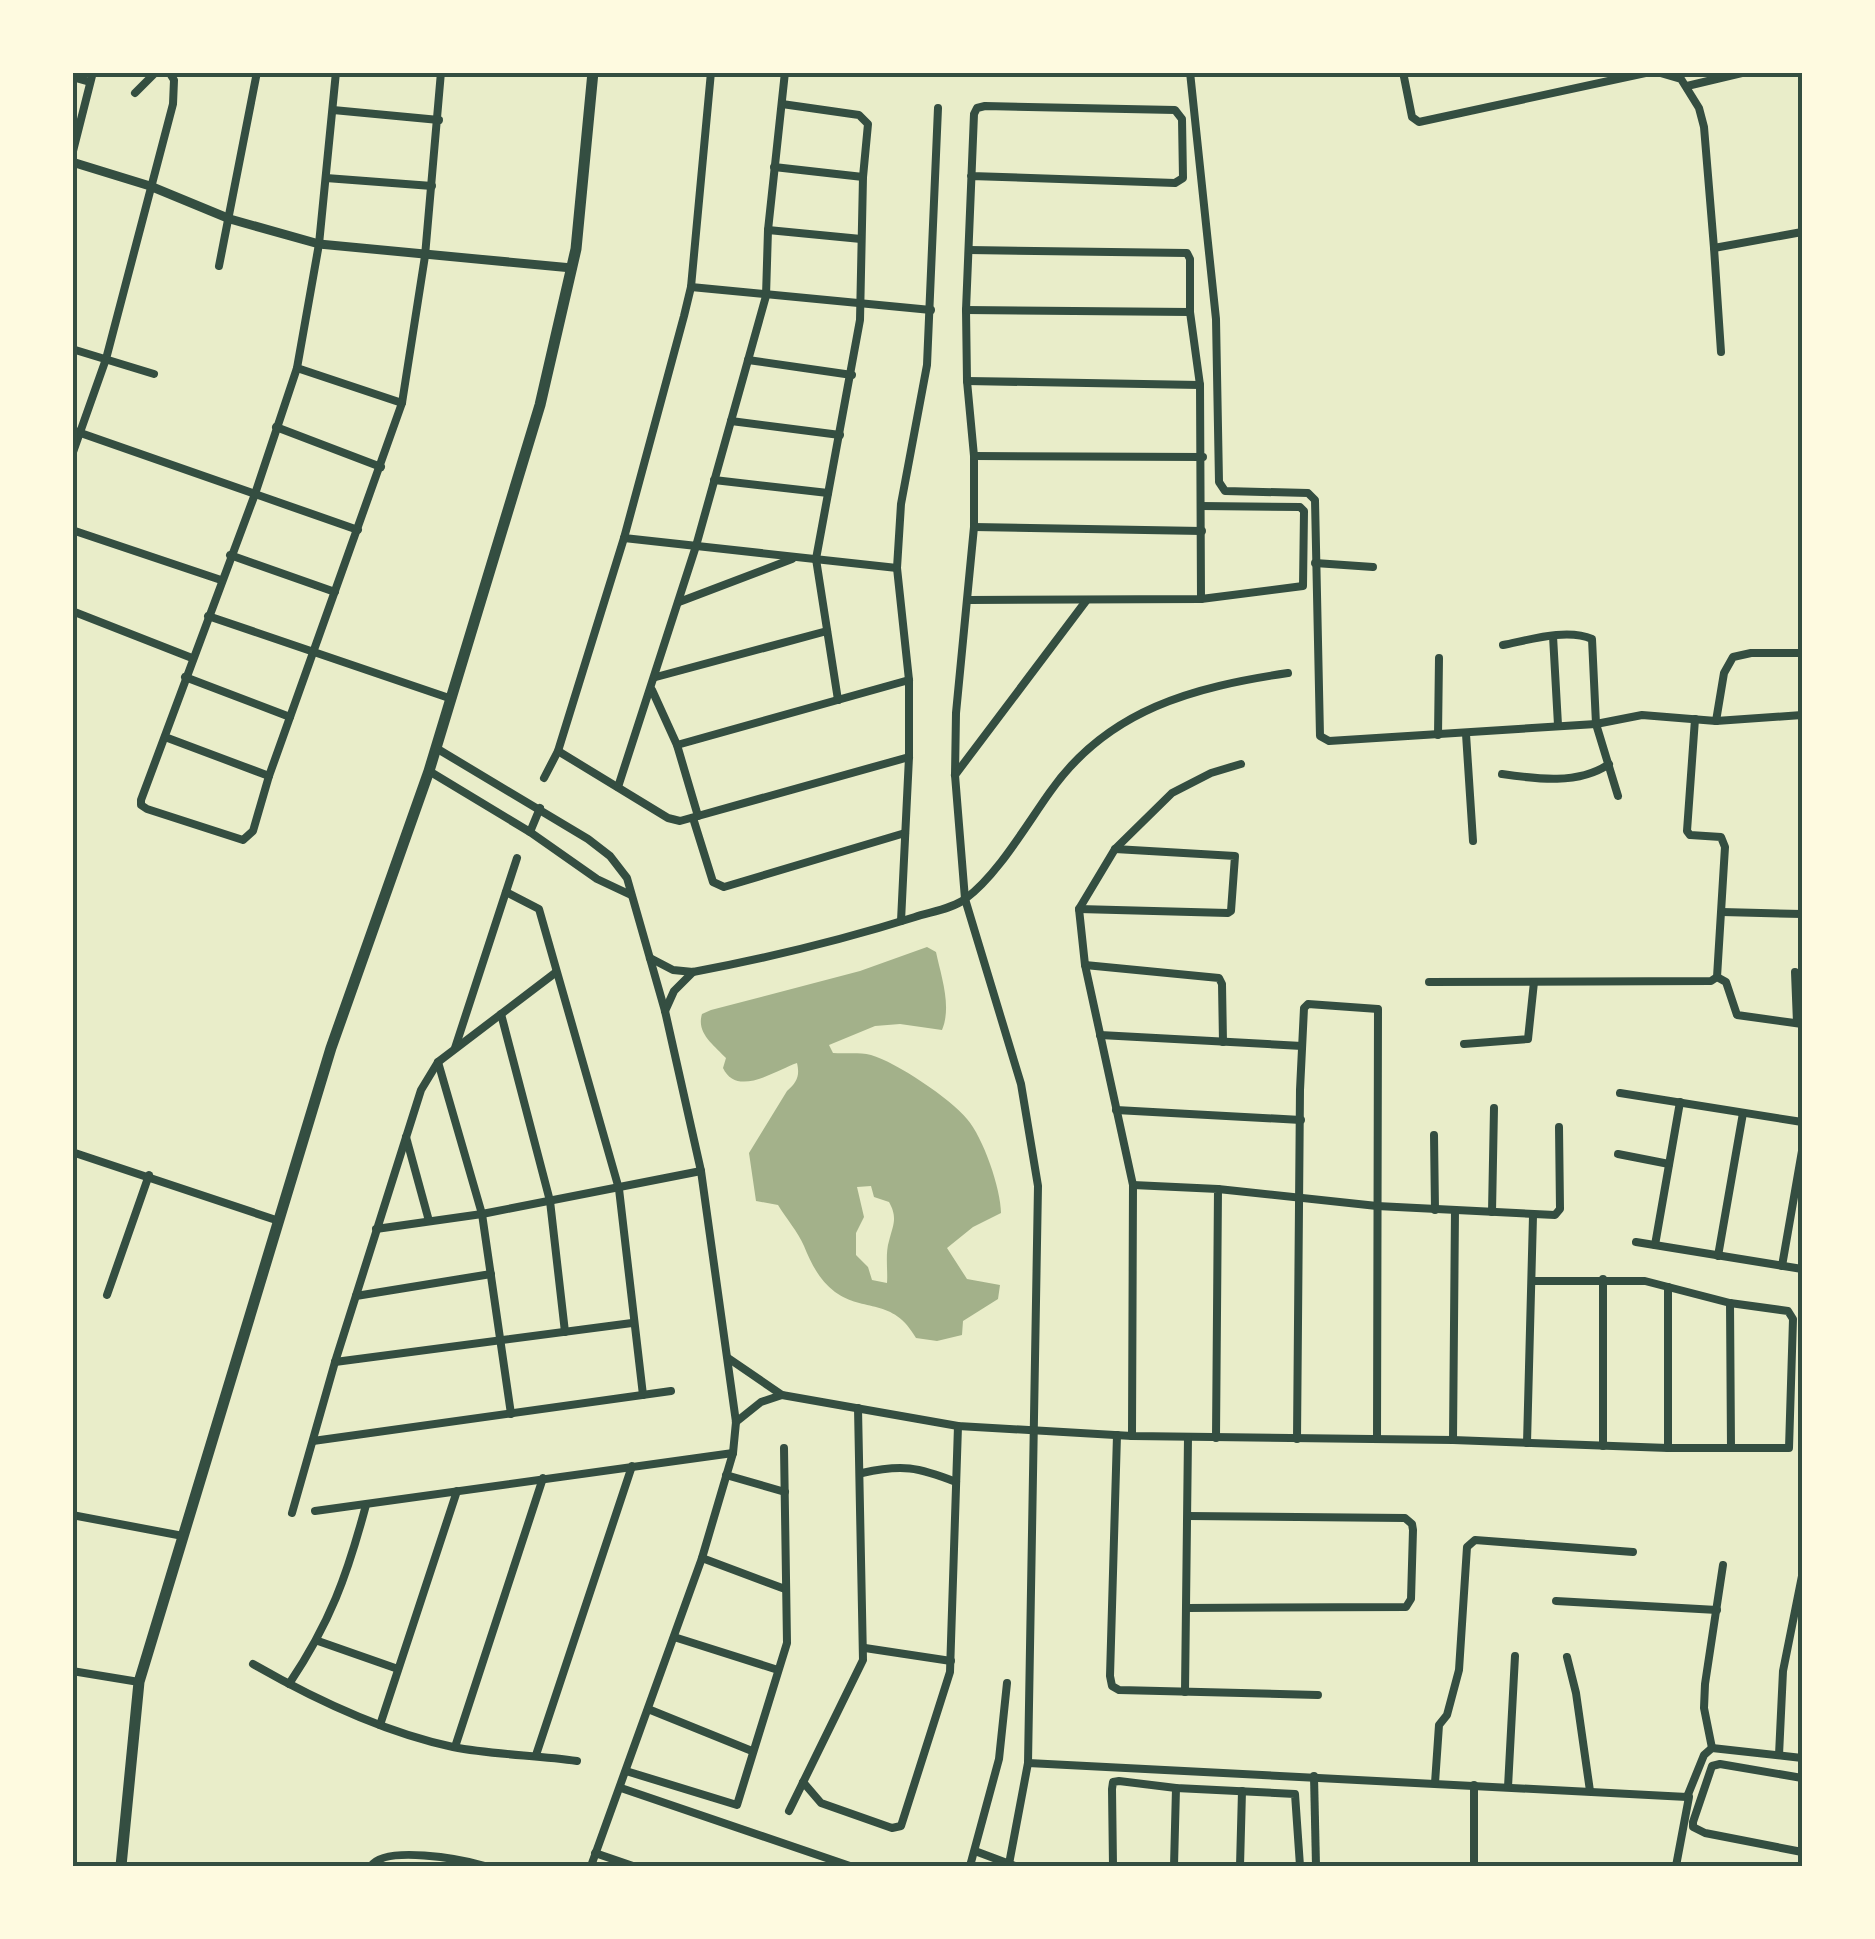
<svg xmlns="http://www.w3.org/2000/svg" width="1875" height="1939" font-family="'PT Sans Narrow',sans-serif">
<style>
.water{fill:#a3b18a;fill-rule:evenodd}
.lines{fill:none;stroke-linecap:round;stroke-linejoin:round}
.minor{stroke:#344e41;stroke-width:8}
.tertiary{stroke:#344e41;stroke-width:9}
.primary{stroke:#344e41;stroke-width:11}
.neatline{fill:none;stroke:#344e41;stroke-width:4}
</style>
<rect width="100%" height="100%" fill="#e9edc9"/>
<path class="water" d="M927 947 936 952C941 976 952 1006 942 1030L900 1024 875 1026 829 1045 833 1053C845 1054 859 1052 871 1055 896 1062 951 1099 967 1119 983 1137 1001 1189 1001 1213L973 1227 947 1248 967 1279 1000 1285 998 1299 963 1321 962 1335 937 1341 916 1338C893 1297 864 1313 835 1292 819 1280 811 1263 804 1246 798 1232 786 1218 778 1205L756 1201 749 1153 787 1091C797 1082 800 1076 797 1063 776 1070 737 1098 723 1068L726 1058C714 1045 696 1033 702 1014L711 1010 860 971ZM871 1186 874 1197 889 1202C898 1218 893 1225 889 1241 885 1254 888 1271 887 1283L872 1280 868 1267 856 1255V1233L864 1217 857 1187Z"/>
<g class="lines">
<g class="minor">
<polyline points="336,72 319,244 297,368 255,494 141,800 141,805 147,809 243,840 253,831 269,776 402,403 425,256 441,72"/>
<polyline points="1190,72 1216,319 1219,482 1225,491 1308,493 1315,500 1320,736 1329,741 1596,724 1642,715 1716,721 1802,715"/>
<polyline points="1403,72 1412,117 1419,122 1650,72"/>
<polyline points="1657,72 1681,79 1699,108 1704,127 1714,248 1802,232"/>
<polyline points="72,77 90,82"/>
<polyline points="1687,86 1746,72"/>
<polyline points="135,93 156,72"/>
<polyline points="782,104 859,115 868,124 863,177 860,320 816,559 838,700"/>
<polyline points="333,110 439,120"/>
<polyline points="72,155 93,72"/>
<polyline points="774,167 863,177"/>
<polyline points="971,176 1175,183 1183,178 1182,119 1175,110 985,106 977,108 974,114 966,310 967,381 974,456 974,527 956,713 955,775 965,899 1021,1084 1038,1186 1028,1763 1009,1864"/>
<polyline points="326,178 432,186"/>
<polyline points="768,230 861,239"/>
<polyline points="1714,248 1721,352"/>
<polyline points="969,250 1187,253 1190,259 1190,312 1200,385 1201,599"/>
<polyline points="219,266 257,72"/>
<polyline points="691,287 931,310"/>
<polyline points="966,310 1190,312"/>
<polyline points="72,349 154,374"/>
<polyline points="748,360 852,375"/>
<polyline points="297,368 402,403"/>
<polyline points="967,381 1200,385"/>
<polyline points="731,421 840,435"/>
<polyline points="276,427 381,467"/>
<polyline points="72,430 358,530"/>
<polyline points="72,455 106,359 173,104 174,80 169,72"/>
<polyline points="974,456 1203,457"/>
<polyline points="714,480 828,493"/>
<polyline points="974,527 1202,531"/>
<polyline points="72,530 221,580"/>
<polyline points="624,538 897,568"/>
<polyline points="230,555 335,592"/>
<polyline points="1315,563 1373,567"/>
<polyline points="969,600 1201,599 1303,586 1304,511 1300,507 1201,506"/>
<polyline points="679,602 792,559"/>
<polyline points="72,611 192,658"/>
<polyline points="208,616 452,699"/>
<polyline points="1553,636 1558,725"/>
<path d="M1503 645C1529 640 1567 628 1592 639L1596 724 1618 796"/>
<polyline points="185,677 290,717"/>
<polyline points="656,677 827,631"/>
<polyline points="652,690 677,745 698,816"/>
<polyline points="1716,721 1724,673 1733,657 1751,653 1802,653"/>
<polyline points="1466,734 1473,841"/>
<polyline points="1438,735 1439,658"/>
<polyline points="165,737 269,776"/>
<polyline points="677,745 909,680"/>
<polyline points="436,748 588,839 610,856 627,878 665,1011 701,1171 736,1422 733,1453 702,1558 591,1866"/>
<polyline points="558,751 668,818 680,821 909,757"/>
<polyline points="429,771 530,832 597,879 631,895"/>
<path d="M1502 774C1536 779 1579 785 1609 764"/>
<polyline points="955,775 1086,601"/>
<polyline points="544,778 558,751 624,538 684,316 691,287 711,72"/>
<polyline points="618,787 696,546 766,296 768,230 785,72"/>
<polyline points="693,818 713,882 724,887 905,833"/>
<polyline points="530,832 540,808"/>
<polyline points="506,892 539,909 619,1189 643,1395"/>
<polyline points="1079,909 1228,913 1231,911 1235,856 1115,849"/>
<polyline points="1722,912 1802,914"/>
<polyline points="901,921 909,757 909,680 897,568 901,504 927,365 938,108"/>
<path d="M650 958 673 970 693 972C767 958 842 940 915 917 930 912 952 909 965 899 997 876 1027 824 1050 792 1108 709 1194 687 1288 673"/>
<polyline points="1085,965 1219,978 1222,984 1223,1042"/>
<polyline points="1795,972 1797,1023"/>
<polyline points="1717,977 1726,982 1737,1015 1802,1024"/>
<polyline points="1429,982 1711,981 1717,977 1725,847 1721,837 1690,835 1687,831 1695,719"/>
<polyline points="665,1011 674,991 693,972"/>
<polyline points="501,1014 550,1201 565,1332"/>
<polyline points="1100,1035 1302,1046"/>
<polyline points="1464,1044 1528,1039 1534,982"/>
<polyline points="455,1048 517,858"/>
<polyline points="438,1062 482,1214 511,1414"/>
<polyline points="1620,1093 1802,1122"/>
<polyline points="1116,1110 1301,1120"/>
<polyline points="1434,1135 1435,1210"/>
<polyline points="406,1137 429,1221"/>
<polyline points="72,1152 279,1221"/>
<polyline points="1618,1154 1669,1164"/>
<polyline points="1133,1185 1218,1189 1216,1438"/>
<polyline points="1218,1189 1377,1206 1555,1215 1560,1209 1559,1127"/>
<polyline points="1492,1212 1494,1108"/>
<polyline points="376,1229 482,1214 701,1171"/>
<polyline points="1636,1242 1802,1269"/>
<polyline points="1655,1245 1680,1102"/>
<polyline points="1718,1256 1743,1113"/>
<polyline points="1782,1266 1802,1151"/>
<polyline points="107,1295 149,1175"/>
<polyline points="356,1296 491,1274"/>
<polyline points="1730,1303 1731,1448"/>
<polyline points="728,1358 782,1395 958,1426 1132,1436 1453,1440 1668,1448 1789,1448 1793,1319 1788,1311 1730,1303 1645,1281 1533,1281"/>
<polyline points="335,1362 632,1323"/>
<polyline points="736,1422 761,1402 782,1395"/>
<polyline points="1117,1435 1110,1676 1112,1686 1119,1690 1318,1695"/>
<polyline points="1132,1436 1133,1185 1085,965 1079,909 1115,849 1172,793 1211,773 1241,764"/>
<polyline points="1297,1439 1300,1090 1304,1008 1308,1004 1378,1009 1377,1439"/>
<polyline points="1453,1440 1455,1210"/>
<polyline points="313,1441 671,1391"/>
<polyline points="1527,1443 1533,1216"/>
<polyline points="1603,1446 1603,1279"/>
<polyline points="1668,1448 1668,1287"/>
<path d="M862 1473C902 1464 918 1467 956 1482"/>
<polyline points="726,1475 785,1492"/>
<polyline points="315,1511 733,1453"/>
<polyline points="292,1513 335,1362 421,1090 438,1062 555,973"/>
<polyline points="72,1515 183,1536"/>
<polyline points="702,1558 785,1589"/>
<polyline points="1556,1601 1717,1610"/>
<polyline points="1187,1608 1406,1607 1411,1599 1413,1530 1412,1524 1405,1518 1188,1516"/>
<polyline points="674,1637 778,1670"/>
<polyline points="318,1641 398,1669"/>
<polyline points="865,1648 951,1661"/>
<polyline points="1567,1657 1576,1693 1590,1791"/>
<path d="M253 1664C314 1699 383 1732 453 1747 493 1755 536 1755 577 1761"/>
<polyline points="72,1671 139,1682"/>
<path d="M289 1684C330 1623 347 1576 366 1505"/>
<polyline points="1185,1692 1188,1437"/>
<polyline points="648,1709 752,1751"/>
<polyline points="380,1725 457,1491"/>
<polyline points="455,1747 543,1478"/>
<polyline points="1712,1748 1704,1708 1705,1684 1723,1565"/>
<polyline points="536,1755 632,1466"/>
<polyline points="1779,1755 1783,1671 1802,1576"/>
<polyline points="1028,1763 1687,1797 1704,1755 1712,1748 1802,1758"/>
<polyline points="626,1771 737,1805 787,1643 784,1448"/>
<polyline points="1314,1776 1316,1866"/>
<polyline points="1802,1778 1720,1764 1712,1766 1693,1822 1693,1827 1705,1833 1802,1852"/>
<polyline points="803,1782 821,1803 892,1828 901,1826 950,1672 958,1426"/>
<polyline points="1435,1783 1439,1725 1447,1715 1459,1670 1467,1547 1475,1540 1633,1552"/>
<polyline points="1474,1785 1474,1866"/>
<polyline points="1508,1787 1515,1656"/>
<polyline points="621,1788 850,1866"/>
<polyline points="789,1811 863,1660 858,1408"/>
<polyline points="975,1851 1015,1866"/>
<polyline points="595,1853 633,1866"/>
<path d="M371 1866C385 1845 461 1859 485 1866"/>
<polyline points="970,1866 999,1759 1007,1683"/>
<polyline points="1113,1866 1112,1789 1113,1782 1119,1781 1176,1788 1295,1794 1300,1866"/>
<polyline points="1174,1866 1176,1788"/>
<polyline points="1240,1866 1242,1791"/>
<polyline points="1676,1866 1689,1797"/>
</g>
<polyline class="tertiary" points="72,162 150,186 230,219 319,244 572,268"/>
<polyline class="primary" points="121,1866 139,1682 331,1048 429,771 540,405 576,249 593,72"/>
</g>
<rect width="1875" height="1939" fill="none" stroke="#fefae0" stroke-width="150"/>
<rect x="75" y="75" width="1725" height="1789" class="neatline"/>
</svg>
